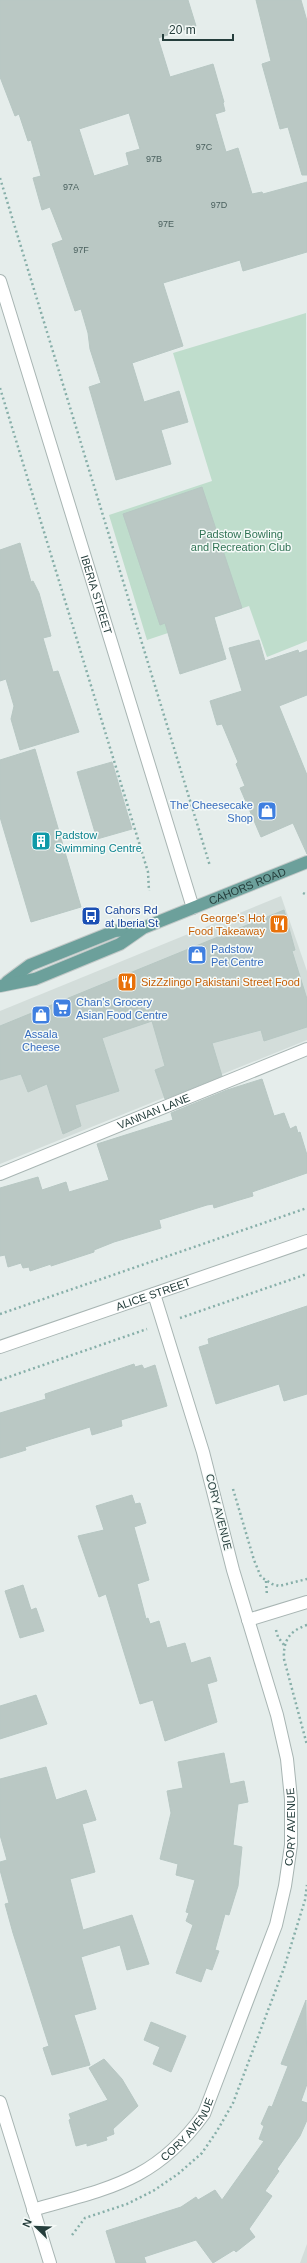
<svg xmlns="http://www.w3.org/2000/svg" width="307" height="2263" font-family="Arial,sans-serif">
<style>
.built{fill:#d3ddda}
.green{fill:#bfddcc}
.building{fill:#bac8c4;stroke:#b7c7c3;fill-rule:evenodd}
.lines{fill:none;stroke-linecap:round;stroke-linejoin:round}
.minor-casing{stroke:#a8b5b3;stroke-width:14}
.major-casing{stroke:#c2c9c8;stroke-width:14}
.path{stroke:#87afa9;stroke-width:2.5;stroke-dasharray:2 3;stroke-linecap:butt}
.minor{stroke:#fff;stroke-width:12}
.major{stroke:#6ca09b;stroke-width:12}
.labels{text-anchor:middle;stroke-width:3;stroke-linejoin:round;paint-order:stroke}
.number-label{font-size:9px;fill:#4a605e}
.park-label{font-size:11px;fill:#317355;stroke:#f5faf8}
.street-label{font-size:11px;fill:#253e3c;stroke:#f5faf8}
.shop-label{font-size:11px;fill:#366cbe;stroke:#f5faf8;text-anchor:start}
.culture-label{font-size:11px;fill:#0d838f;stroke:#f5faf8;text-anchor:start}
.transit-label{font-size:11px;fill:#164399;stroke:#f5faf8;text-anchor:start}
.food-label{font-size:11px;fill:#c56008;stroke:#f5faf8;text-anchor:end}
</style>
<rect width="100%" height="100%" fill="#e5edeb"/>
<g class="built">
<polygon points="281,896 307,971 307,1040 0,1164 0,1011"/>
<polygon points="307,2244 307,2263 300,2263"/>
</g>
<polygon class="green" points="306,313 307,641 267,657 249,606 147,640 109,515 212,481 173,353"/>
<g class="building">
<path d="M0 0H188L196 26 158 38 170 77 213 64 224 102 223 103 225 111 215 114 226 152 238 148 252 194 262 192 263 194 307 182V252L243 271 240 260 163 283 183 346 132 363 144 402 179 391 188 422 161 430 171 464 116 480 89 387 101 383 90 349 88 333 81 309 75 311 52 244 63 240 50 207 42 210 33 178 41 176 31 140 28 141 19 114 15 116 0 77ZM129 113 140 149 126 153 129 165 94 176 79 129Z"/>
<polygon points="256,0 301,0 307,21 307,175 302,175 288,127 280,129 262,64 271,61"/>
<polygon points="202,487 242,608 214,617 226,659 180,674 165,623 160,625 123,514"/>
<polygon points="20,543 31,582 33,581 39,593 51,636 43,638 53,672 58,671 79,732 20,750 11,719 14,706 6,679 0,681 0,550"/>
<polygon points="259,640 265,661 298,650 299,653 307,650 307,695 279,706 307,775 307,854 293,823 261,837 240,788 245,786 236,764 238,762 222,724 217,725 210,701 242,691 229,648"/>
<polygon points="35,749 81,907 31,922 0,817 0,760"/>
<polygon points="112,762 132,829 97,839 77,772"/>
<polygon points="284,910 295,950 292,951 307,999 307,1027 264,1041 261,1030 212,1043 222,1076 165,1099 155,1070 165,1066 152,1021 102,1038 119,1091 75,1105 81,1126 63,1134 47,1084 28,1092 21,1074 0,1080 0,1026"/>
<polygon points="262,1079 274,1116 284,1113 290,1129 296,1126 298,1133 300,1132 307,1155 307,1173 252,1192 253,1196 236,1201 214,1208 213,1204 207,1205 159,1220 161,1228 114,1242 94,1250 94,1252 51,1266 51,1264 30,1271 29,1267 23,1268 21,1263 8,1267 5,1255 0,1256 0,1188 38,1177 42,1190 66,1182 69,1192 109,1180 97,1144 173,1120 171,1113 227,1090"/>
<polygon points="307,1306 307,1394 284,1401 279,1384 216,1404 199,1347 209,1344 208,1339"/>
<polygon points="134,1364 135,1367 142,1365 144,1369 155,1365 167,1406 121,1420 122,1426 92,1435 90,1427 25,1447 26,1450 0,1458 0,1413 46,1399 45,1394"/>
<polygon points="132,1495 135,1504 140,1503 146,1523 134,1527 149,1580 137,1584 146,1619 148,1618 150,1624 159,1621 167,1648 185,1643 191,1663 210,1657 217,1681 207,1684 217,1722 165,1741 153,1700 140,1704 106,1594 99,1597 78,1536 104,1530 96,1506"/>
<polygon points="23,1585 31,1610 36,1608 44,1631 20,1638 5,1591"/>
<polygon points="36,1695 47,1724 0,1739 0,1706"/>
<polygon points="224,1753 230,1784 244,1781 248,1802 238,1804 233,1845 242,1847 238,1886 229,1915 225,1914 215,1950 219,1951 212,1970 206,1968 201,1982 176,1973 193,1925 186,1921 189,1913 186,1912 195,1880 176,1875 178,1864 160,1859 171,1813 167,1791 183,1788 178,1762"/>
<polygon points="46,1767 56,1800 86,1790 96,1820 82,1824 95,1872 70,1879 83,1930 132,1915 149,1964 127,1970 120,1945 81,1957 96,2009 74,2015 90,2065 52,2075 43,2048 49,2046 13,1933 5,1904 9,1903 0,1870 0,1862 7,1860 0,1835 0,1779"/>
<polygon points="306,2000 307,2084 301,2101 307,2103 307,2120 300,2136 277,2169 279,2171 265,2191 272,2196 249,2229 255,2237 236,2252 234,2250 213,2263 196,2240 144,2257 146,2263 116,2263 106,2231 181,2207 196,2197 198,2200 215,2190 222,2200 264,2141 259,2139 264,2126 261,2124 269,2106 272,2107 288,2066 281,2064"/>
<polygon points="151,2022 186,2036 171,2072 153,2064 160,2047 144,2040"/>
<polygon points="104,2059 122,2079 138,2106 113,2129 114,2134 106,2137 107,2140 87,2146 87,2143 76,2146 69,2120 71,2119 69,2114 108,2100 89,2068"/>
</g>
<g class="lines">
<g class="minor-casing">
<g id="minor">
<path id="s1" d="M0 281 193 908"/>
<path id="s2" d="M0 1174 307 1049"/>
<path id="s3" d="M0 1347 307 1241"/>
<polyline points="248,1620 307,1602"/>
<polyline points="0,2102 50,2263"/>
<path id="s4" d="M33 2210C108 2188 155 2182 204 2114L276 1925 285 1886 291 1845V1799L287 1759 277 1715 233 1570 203 1452 154 1294"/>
</g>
</g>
<g class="major-casing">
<g id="major">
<polyline points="7,982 30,965 115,931 142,928"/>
<path id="s5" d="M0 986 35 979 120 944 143 928 307 862"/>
</g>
</g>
<g class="path">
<polyline points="0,178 210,866"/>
<polyline points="0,388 148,872 149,891"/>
<polyline points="303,893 307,895"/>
<polyline points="0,1314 307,1208"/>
<polyline points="180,1318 307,1274"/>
<polyline points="0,1380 147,1329"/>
<polyline points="233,1489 254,1560 261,1577 272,1584 279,1586 307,1579"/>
<polyline points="266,1581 267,1596"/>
<path d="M307 1625C289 1631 283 1641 284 1659L307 1745"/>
<polyline points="276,1630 278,1637 284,1645"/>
<polyline points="72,2235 85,2218 127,2204 153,2191 178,2174 202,2153 217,2131 233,2103 284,1968 305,1900 307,1885"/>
</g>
<use href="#minor" class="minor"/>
<use href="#major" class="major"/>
</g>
<defs>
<g id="shop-square" transform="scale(1)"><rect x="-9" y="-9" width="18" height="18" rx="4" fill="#3f7fe0" stroke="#f5faf8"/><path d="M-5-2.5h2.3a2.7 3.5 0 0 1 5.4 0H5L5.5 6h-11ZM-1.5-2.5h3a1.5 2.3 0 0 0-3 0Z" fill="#fff"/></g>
<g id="building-square" transform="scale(1)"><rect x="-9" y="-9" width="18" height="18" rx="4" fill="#0f9aa8" stroke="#f5faf8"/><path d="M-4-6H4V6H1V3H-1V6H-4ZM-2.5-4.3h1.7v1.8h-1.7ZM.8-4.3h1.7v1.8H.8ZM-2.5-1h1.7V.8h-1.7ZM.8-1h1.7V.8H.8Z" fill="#fff"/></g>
<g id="bus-square" transform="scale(1)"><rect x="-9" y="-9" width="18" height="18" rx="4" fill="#1a4fb4" stroke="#f5faf8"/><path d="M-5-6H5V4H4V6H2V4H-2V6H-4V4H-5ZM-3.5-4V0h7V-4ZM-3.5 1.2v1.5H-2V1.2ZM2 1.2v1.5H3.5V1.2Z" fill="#fff"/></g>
<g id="restaurant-square" transform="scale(1)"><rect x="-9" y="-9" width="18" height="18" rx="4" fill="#e8710a" stroke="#f5faf8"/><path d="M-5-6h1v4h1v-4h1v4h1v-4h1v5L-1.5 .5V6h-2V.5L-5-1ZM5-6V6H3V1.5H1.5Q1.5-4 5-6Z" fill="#fff"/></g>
<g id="supermarket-square" transform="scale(1)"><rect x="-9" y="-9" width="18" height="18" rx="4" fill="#3f7fe0" stroke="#f5faf8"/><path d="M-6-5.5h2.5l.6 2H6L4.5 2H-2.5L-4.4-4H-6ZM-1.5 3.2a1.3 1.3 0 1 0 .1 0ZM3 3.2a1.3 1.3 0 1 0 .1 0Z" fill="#fff"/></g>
</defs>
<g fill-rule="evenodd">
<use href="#shop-square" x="267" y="811"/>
<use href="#building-square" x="41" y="841"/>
<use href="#bus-square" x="91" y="916"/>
<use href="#restaurant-square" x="279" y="924"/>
<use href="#shop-square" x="197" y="955"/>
<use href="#restaurant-square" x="127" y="982"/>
<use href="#supermarket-square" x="62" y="1008"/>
<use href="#shop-square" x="41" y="1015"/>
</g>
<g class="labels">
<g class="number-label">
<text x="204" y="150">97C</text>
<text x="154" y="162">97B</text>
<text x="71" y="190">97A</text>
<text x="219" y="208">97D</text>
<text x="166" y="227">97E</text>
<text x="81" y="253">97F</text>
</g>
<g class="park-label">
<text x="241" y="538">Padstow Bowling<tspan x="241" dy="13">and Recreation Club</tspan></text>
</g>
<g class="street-label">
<text dy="4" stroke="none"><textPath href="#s1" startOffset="328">IBERIA STREET</textPath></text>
<text dy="4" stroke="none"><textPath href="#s5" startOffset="268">CAHORS ROAD</textPath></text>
<text dy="4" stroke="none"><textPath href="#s2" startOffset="166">VANNAN LANE</textPath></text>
<text dy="4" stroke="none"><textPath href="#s3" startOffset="162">ALICE STREET</textPath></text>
<text transform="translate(219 1512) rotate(76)" y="4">CORY AVENUE</text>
<text dy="4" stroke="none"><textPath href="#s4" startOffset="503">CORY AVENUE</textPath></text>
<text dy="4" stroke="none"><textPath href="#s4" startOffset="179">CORY AVENUE</textPath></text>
</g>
<g class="shop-label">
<text x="253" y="809" text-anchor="end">The Cheesecake<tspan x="253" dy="13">Shop</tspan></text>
<text x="211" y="953">Padstow<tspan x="211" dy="13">Pet Centre</tspan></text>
<text x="76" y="1006">Chan's Grocery<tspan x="76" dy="13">Asian Food Centre</tspan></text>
<text x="41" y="1038" text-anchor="middle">Assala<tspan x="41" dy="13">Cheese</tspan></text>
</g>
<g class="culture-label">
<text x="55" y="839">Padstow<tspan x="55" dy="13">Swimming Centre</tspan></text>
</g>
<g class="transit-label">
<text x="105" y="914">Cahors Rd<tspan x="105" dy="13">at Iberia St</tspan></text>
</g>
<g class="food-label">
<text x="265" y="922">George's Hot<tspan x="265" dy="13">Food Takeaway</tspan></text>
<text x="141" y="986" text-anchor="start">SizZzlingo Pakistani Street Food</text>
</g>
</g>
<g transform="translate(36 2227) rotate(293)" stroke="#f5faf8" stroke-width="3" paint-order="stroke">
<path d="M0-3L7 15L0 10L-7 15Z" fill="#253e3c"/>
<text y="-6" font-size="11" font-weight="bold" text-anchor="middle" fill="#253e3c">N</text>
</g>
<path d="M163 34v6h70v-6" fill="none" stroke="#253e3c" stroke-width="2"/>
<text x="169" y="34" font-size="12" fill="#253e3c" stroke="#f5faf8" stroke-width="3" paint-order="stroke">20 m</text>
</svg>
